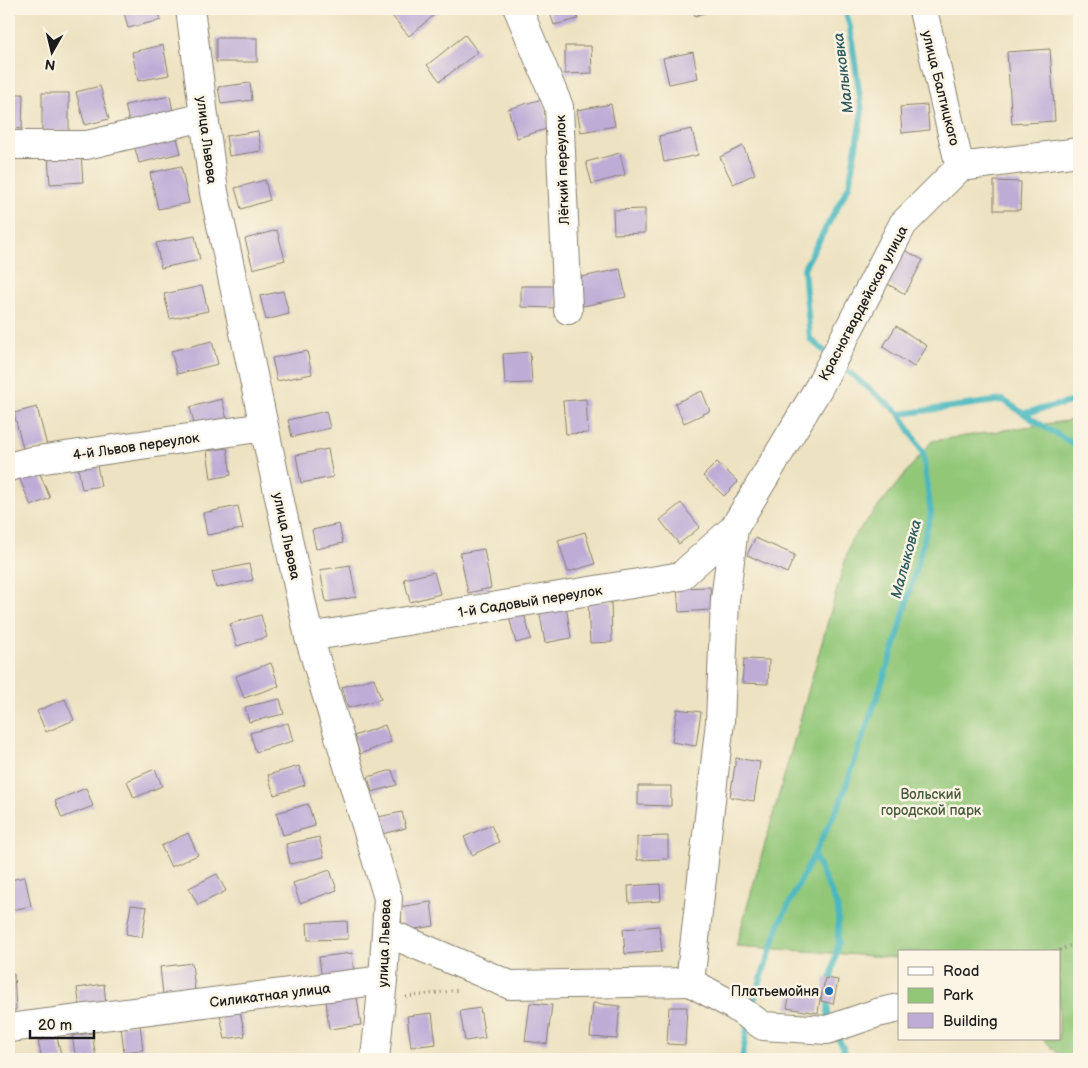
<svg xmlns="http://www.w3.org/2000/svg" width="1088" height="1068" font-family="'Balsamiq Sans',sans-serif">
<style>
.green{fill:#92c778;stroke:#57724a}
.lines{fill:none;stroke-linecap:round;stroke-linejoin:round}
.stream{stroke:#49b8bf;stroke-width:6}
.building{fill:#beacd7}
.minor-casing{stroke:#847f6e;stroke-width:30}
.path{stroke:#847f6e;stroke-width:3;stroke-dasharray:1 4;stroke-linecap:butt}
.minor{stroke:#fff;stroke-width:28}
.poi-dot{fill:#1f6fb2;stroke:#fcf5e5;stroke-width:2}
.labels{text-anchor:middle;stroke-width:5;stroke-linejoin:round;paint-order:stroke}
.street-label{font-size:14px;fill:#1c1c1c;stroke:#fcf5e5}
.park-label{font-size:14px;fill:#45583c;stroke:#fcf5e5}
.poi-label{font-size:14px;fill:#1c1c1c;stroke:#fcf5e5;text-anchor:end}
.water-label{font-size:15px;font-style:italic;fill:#2e5a5d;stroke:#fcf5e5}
</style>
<rect width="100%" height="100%" fill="#fcf5e5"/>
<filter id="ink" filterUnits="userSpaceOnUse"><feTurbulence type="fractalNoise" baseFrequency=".02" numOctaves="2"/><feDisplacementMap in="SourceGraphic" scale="10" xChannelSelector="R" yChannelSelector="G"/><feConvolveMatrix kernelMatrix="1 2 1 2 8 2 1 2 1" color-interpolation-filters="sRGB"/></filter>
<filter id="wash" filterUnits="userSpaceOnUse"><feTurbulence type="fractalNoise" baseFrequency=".0096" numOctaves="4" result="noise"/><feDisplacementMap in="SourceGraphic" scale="20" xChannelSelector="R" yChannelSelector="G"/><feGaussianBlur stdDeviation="1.12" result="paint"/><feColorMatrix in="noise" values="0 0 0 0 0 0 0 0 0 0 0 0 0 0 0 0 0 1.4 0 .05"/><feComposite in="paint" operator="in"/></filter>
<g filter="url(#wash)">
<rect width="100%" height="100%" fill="#ede2c1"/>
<polygon class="green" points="1079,419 1079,1059 1064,1059 1043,1039 1059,1039 1059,952 899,952 899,958 736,946 851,540 932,441"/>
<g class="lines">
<g class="stream">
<polyline points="829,355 810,339 804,268 849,186 862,112 850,27 845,9"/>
<polyline points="1025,413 1079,400"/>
<polyline points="900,414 1003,400 1046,428 1079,447"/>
<polyline points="814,855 838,908 838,944 831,979"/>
<polyline points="828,1002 828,1015 831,1022"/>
<polyline points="751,1009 780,922 840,803 895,645 931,514 923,453 900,414 838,363"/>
<polyline points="836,1033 848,1059"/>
<polyline points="742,1059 748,1023"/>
</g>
</g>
<g id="blocks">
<g class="building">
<polygon points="123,9 158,9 161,20 128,28"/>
<polygon points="386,9 437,9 439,11 409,36"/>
<polygon points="549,9 575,9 578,19 554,25"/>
<polygon points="693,9 715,9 695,16"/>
<polygon points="465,35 478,52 440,81 427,65"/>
<rect x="216" y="38" width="41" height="24"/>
<polygon points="163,45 169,75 138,81 132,52"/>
<polygon points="565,46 591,46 592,73 565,74"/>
<polygon points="1050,49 1055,121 1012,124 1007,52"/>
<polygon points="693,52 698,78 669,84 663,58"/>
<polygon points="250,83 252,100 221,104 218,87"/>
<polygon points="100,86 109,119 85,125 76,92"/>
<rect x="42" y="93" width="27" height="38"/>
<polygon points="9,94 23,94 22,129 9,128"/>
<polygon points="170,96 174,117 130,126 125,105"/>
<polygon points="542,99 550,128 517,138 508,109"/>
<polygon points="611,104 615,126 581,132 577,110"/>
<polygon points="927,105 929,130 902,133 900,107"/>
<polygon points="692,129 698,155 664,162 659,136"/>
<polygon points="258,131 261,151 229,156 226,136"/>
<polygon points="176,134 181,153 139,163 134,145"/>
<polygon points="743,146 755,174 733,184 720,157"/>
<polygon points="620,153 625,175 592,184 586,162"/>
<polygon points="81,154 83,182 50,184 48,156"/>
<polygon points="181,166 189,203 158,209 150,173"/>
<polygon points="265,180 270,200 241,209 235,188"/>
<polygon points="994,181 1021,182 1020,210 994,210"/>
<polygon points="645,209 645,233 614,234 613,210"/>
<polygon points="277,230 285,260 253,269 245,239"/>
<polygon points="195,236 200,260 161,268 156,243"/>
<polygon points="904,250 923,260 905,294 886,283"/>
<polygon points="620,269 626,297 583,306 577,278"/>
<polygon points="202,286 208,311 170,319 164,294"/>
<polygon points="521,286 556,286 556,308 521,307"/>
<polygon points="283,291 289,314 266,320 260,296"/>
<polygon points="896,326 927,346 914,367 883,347"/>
<polygon points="212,341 218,364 177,374 171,351"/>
<polygon points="307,351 312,374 277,381 272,358"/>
<polygon points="530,352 532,383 505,384 503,354"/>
<polygon points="702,391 710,411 684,423 675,403"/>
<polygon points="222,399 227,420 195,428 190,407"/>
<polygon points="586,399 588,433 566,434 563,401"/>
<polygon points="37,407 47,446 24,452 14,413"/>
<polygon points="326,411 330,428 292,437 288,420"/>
<polygon points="227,448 231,475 211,479 207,451"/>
<polygon points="328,449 333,477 301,483 296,455"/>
<polygon points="96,459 101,486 82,489 77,463"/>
<polygon points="717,462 738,482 724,496 703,476"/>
<polygon points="38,469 50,498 31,506 19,477"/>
<polygon points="681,503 700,527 679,544 660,520"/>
<polygon points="238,506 243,529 207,535 203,513"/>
<polygon points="339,524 343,543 316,549 312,530"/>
<polygon points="585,532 595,564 568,572 558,540"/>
<polygon points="755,538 795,555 787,573 747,555"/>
<polygon points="484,549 491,588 468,593 460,553"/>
<polygon points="249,564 253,580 216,588 212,572"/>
<polygon points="350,565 356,597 326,602 320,570"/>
<polygon points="434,572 440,594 410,602 404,579"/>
<polygon points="710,587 711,610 679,612 677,588"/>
<polygon points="611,601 612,642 590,643 588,602"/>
<polygon points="566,605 571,638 545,643 539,609"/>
<polygon points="524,613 531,639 516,643 509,617"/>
<polygon points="261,615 267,637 237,646 230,624"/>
<polygon points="744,659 769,660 768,684 742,683"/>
<polygon points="271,663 279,686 244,698 236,676"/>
<polygon points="374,678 381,699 348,708 342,687"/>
<polygon points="65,699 74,720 46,732 37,711"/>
<polygon points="280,699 284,714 249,722 245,707"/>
<polygon points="677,709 701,712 696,746 672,742"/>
<polygon points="288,723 293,741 256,752 250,733"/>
<polygon points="385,725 391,742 360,754 354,736"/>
<polygon points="736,758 760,762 754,801 730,797"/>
<polygon points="299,766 305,785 274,795 268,775"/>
<polygon points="155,769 162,786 134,798 127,781"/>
<polygon points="392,770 397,785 372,792 368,777"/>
<polygon points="638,786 671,786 671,806 638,805"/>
<polygon points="86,788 93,806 62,818 55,801"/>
<polygon points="308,804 315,826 283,835 276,813"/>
<polygon points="402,812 406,828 382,834 378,817"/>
<polygon points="491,825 499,842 472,855 464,837"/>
<polygon points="188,833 198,855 171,867 161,846"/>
<polygon points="668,836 668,859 637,860 637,837"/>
<polygon points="319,837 324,857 290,864 286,844"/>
<polygon points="330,870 337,890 300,903 293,883"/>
<polygon points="217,874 226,891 198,905 189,888"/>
<polygon points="25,877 31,906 12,910 9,893 9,880"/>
<polygon points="660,884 661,901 629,903 628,886"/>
<polygon points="431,902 434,926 403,931 399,907"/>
<polygon points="131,905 147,907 142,937 126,934"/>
<polygon points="347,921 348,939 308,940 307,923"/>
<polygon points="659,926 662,951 625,954 623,929"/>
<polygon points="352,953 354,976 322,980 319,957"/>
<polygon points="192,963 195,991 163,995 160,967"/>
<polygon points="9,974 14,974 16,1010 9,1011"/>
<polygon points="825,978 838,980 833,1004 821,1001"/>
<polygon points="104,984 106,1004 80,1008 77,988"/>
<polygon points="791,988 821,993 818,1013 787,1008"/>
<polygon points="357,997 361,1025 329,1029 326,1001"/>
<polygon points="530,1003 552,1005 547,1044 525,1041"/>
<polygon points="593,1003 620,1006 617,1039 590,1037"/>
<polygon points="669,1007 687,1007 685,1045 667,1044"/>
<polygon points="480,1008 485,1038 465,1041 460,1011"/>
<polygon points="240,1011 245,1036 225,1039 220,1015"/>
<polygon points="432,1013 436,1044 411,1047 407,1016"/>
<polygon points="140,1024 143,1050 124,1052 121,1026"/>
<polygon points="92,1033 96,1058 76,1059 72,1036"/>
<polygon points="57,1037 62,1059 42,1059 38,1041"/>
</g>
</g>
</g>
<g filter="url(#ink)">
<use href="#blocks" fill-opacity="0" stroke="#847f6e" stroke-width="1"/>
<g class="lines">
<g class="minor-casing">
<g id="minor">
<polyline points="190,9 214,192 309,637 388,898 383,980 375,1059"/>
<polyline points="518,9 559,107 568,310"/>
<polyline points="924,9 924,15 960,167"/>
<polyline points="9,145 87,145 204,117"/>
<polyline points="9,467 31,461 264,427"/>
<polyline points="309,637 681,576 734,528 819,387 903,224 960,167 1079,152"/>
<polyline points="386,932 510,985 690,982"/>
<polyline points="690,982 720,722 725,600 734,528"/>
<polyline points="690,982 734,1006 763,1026 827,1030 877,1013 899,1008"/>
<polyline points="9,1028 383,980"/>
</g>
</g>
<g class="path">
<path d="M1079 507C1070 524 1077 551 1079 569"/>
<polyline points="1055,952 1079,942"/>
<polyline points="406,997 459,990"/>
</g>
<use href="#minor" class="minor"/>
</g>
</g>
<circle class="poi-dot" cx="829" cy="991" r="5"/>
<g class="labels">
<g class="street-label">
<text transform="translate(941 88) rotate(76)" y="5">улица Балтицкого</text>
<text transform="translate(207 140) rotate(83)" y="5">улица Львова</text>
<text transform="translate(562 170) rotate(-92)" y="5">Лёгкий переулок</text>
<text transform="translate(863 303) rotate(-62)" y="5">Красногвардейская улица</text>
<text transform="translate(136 446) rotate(-8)" y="5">4-й Львов переулок</text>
<text transform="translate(287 536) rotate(78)" y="5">улица Львова</text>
<text transform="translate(530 601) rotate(-9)" y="5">1-й Садовый переулок</text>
<text transform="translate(384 943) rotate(-88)" y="5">улица Львова</text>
<text transform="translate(270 995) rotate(-7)" y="5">Силикатная улица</text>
</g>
<g class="park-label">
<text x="931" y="799">Вольский<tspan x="931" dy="16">городской парк</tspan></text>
</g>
<g class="poi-label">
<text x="819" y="996">Платьемойня</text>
</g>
<g class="water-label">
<text transform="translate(843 73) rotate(-97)" y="5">Малыковка</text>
<text transform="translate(906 559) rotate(-75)" y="5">Малыковка</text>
</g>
</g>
<rect width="1088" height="1068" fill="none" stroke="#fcf5e5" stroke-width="30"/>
<rect x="898" y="950" width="162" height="90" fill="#fcf5e5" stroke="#a29e95"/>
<rect x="908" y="967" width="25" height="8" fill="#ffffff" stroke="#a29e95"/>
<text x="943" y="976" font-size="15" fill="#1c1c1c">Road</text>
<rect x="908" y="988" width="25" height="15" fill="#92c778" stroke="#a29e95"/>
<text x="943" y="1000" font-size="15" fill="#1c1c1c">Park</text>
<rect x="908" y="1013" width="25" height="15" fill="#beacd7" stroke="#a29e95"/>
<text x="943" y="1026" font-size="15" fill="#1c1c1c">Building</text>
<g transform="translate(52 52) rotate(188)" stroke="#fcf5e5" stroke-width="4" paint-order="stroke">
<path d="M0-4L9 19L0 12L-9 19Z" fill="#1c1c1c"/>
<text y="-8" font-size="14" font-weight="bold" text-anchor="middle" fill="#1c1c1c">N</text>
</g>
<path d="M30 1030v8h64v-8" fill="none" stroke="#1c1c1c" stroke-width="2.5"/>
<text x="38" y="1030" font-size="15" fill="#1c1c1c" stroke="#fcf5e5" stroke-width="4" paint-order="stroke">20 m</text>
</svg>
